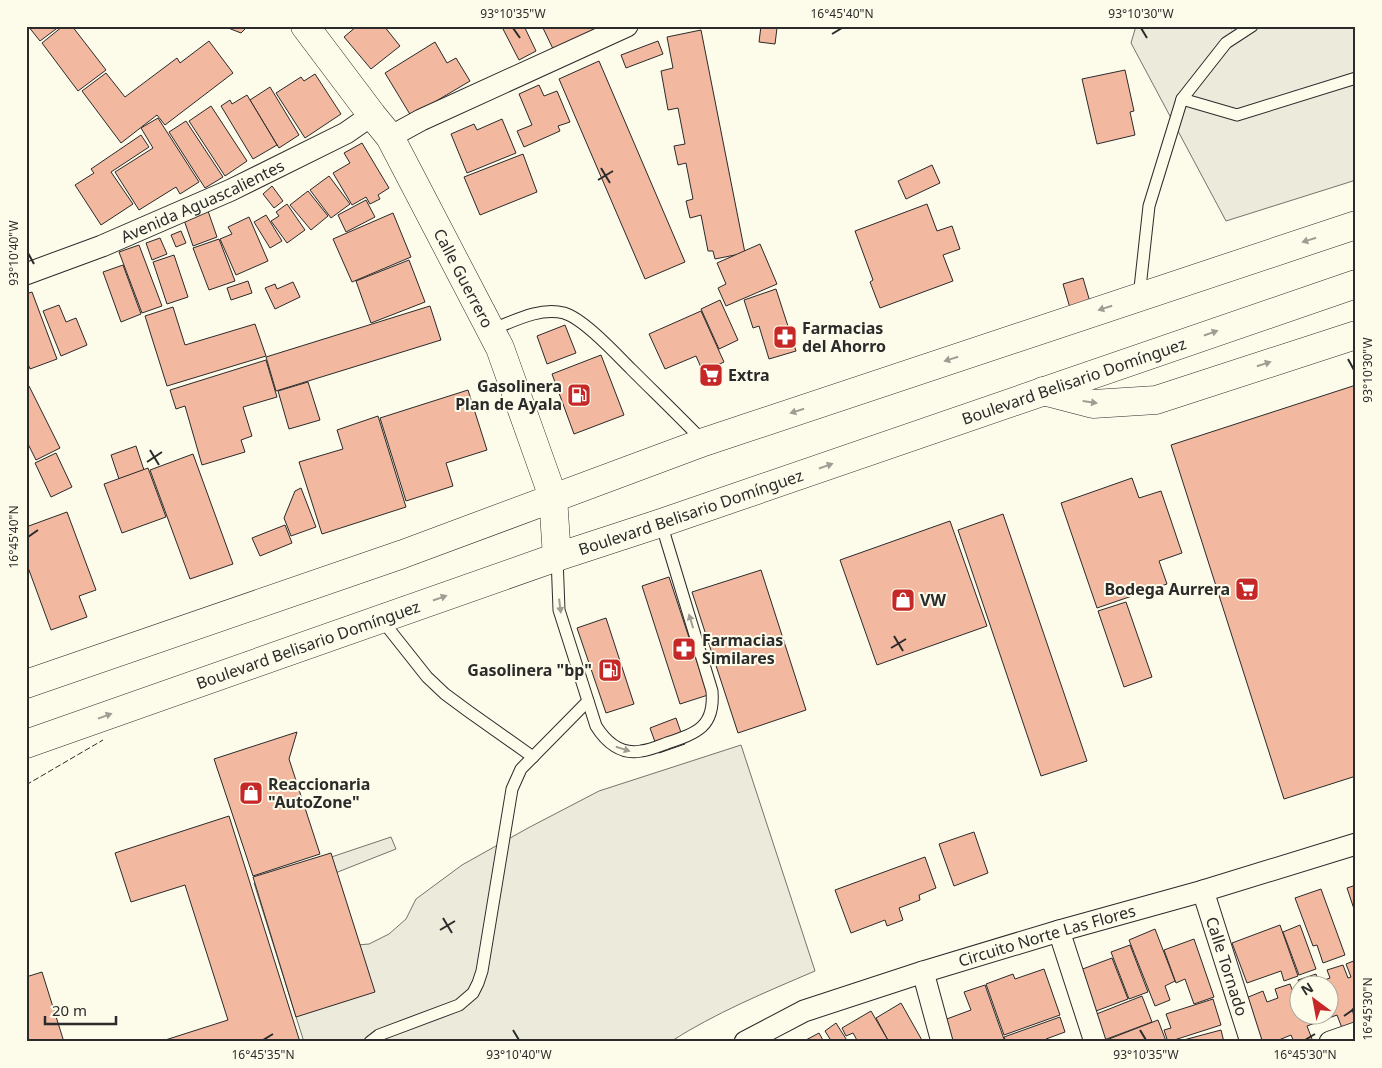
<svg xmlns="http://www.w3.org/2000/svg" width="1382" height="1068" font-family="'Noto Sans',sans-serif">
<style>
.green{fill:#ecebdb;stroke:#74746e}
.parking{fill:#eceadb;stroke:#74746e}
.building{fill:#f2b8a0;stroke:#2b2b2b}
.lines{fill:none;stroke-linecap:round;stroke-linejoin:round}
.lane-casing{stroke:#2b2b2b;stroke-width:13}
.street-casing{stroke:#2b2b2b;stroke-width:23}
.secondary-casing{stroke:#2b2b2b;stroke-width:29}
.primary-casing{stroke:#2b2b2b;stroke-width:29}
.lane{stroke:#fdfbea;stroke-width:11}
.street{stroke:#fdfbea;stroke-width:21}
.secondary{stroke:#fdfbea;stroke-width:28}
.primary{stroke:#fdfbea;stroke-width:28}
.fence{stroke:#2b2b2b;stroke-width:1;stroke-dasharray:6 2.5;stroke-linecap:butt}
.oneway{fill:#9e9d94}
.ticks{fill:none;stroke:#2b2b2b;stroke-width:2}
.labels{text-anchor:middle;stroke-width:4;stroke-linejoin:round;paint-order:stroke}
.street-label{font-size:16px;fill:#2b2b2b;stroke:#fdfbea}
.poi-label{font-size:16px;font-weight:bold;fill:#2b2b2b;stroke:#fdfbea;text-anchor:start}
.neatline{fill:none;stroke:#2b2b2b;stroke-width:2}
.ticks-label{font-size:12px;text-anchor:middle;fill:#2b2b2b}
</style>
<rect width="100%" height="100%" fill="#fdfbea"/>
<path class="green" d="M741 745 815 971C766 992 715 1013 670 1042H304L254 883 391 837 396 849 315 881 346 946 369 944 389 934 406 919 416 899 462 865 528 828 599 791Z"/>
<polygon class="parking" points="1136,26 1228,26 1231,29 1240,26 1356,26 1356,180 1226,221 1131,43"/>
<g class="building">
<polygon points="28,26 60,26 40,41"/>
<polygon points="63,26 72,26 106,70 78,91 42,43"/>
<polygon points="223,26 248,26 241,33"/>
<polygon points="357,26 384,26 400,46 371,69 344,37"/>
<polygon points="508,26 524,26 536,51 519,60 503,29"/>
<polygon points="542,26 611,26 555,53"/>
<polygon points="761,26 777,28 775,44 759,42"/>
<polygon points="701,30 745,253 715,259 713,251 708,251 701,215 690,218 686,201 693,199 686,163 678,165 674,146 685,144 678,108 668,110 661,71 673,68 667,37"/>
<polygon points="209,41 233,73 165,125 157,115 121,143 82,91 106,73 125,97 177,58 180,63"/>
<polygon points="658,41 663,54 626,68 621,55"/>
<polygon points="435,42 447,63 456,58 470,81 411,116 385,73"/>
<polygon points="599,61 685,262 645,279 559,79"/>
<polygon points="1125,70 1134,111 1130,112 1135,135 1097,144 1082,79"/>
<polygon points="315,74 341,114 305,138 276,93 301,77 304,81"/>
<polygon points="539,85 544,96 557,91 570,122 558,126 560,131 524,147 517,131 532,125 519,94"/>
<polygon points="270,87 299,135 279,148 250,100"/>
<polygon points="247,95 277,145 253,159 221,106 230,100 232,104"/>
<polygon points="211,106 247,161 225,176 189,121"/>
<polygon points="158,118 199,182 180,194 176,187 139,210 115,172 153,148 141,128"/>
<polygon points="502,119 516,153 467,173 451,134 474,124 477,130"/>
<polygon points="186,121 223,177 205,188 169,132"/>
<polygon points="141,135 149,147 111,172 133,204 101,225 75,185 94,173 91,169"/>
<polygon points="362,143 389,188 378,195 380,199 370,204 366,197 352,205 333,173 350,163 344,153"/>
<polygon points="523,154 537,192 480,215 464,177"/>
<polygon points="932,165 940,183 906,199 898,181"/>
<polygon points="329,176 350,204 331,218 310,190"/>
<polygon points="272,186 283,201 274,208 263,194"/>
<polygon points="308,191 328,216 311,230 290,205"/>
<polygon points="366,200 375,217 346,232 338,215"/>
<polygon points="287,204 305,230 287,243 271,221 279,216 276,212"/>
<polygon points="927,204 937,231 952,226 960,249 943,255 953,281 880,308 870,282 873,280 855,231"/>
<polygon points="208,211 217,237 193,246 184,220"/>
<polygon points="393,213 411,257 352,282 333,239"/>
<polygon points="266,215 282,241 270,248 254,222"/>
<polygon points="249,217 268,261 236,275 220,239 232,234 228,227"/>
<polygon points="181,231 186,243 176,247 171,235"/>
<polygon points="160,238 167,254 152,260 146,243"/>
<polygon points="219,239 235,281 209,290 193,248"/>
<polygon points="760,244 777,284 726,306 718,288 726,284 717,263"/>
<polygon points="139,245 162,306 142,313 119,252"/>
<polygon points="174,255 188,297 167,304 153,262"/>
<polygon points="409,260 425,302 371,323 356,281"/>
<polygon points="123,265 141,314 121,322 103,272"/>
<polygon points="1083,278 1090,302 1070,308 1063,284"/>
<polygon points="248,281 252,293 231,300 227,288"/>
<polygon points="293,282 300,297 275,309 265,288 275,284 277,289"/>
<polygon points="776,289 796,351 769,359 759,326 753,328 744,300"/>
<polygon points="32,292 57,359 30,369 26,359 26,294"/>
<polygon points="720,300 738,340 719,349 701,309"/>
<polygon points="59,305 66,322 76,318 87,345 61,356 43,311"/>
<polygon points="430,306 441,340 276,391 266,357"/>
<polygon points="173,307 185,345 255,324 266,356 167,386 145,316"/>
<polygon points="701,311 724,362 703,372 696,356 665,369 649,334"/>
<polygon points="565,325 576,353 547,364 537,336"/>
<polygon points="601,355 624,415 574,434 552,374"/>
<polygon points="266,360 277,397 243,407 252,436 241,440 245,452 202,465 185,406 176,409 170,390"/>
<polygon points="308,382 320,420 289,429 278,391"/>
<polygon points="1356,385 1356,776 1284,799 1171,445"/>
<polygon points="29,386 60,448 36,460 26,440 26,387"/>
<polygon points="468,390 487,450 446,463 453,486 406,501 380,418"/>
<polygon points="378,416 406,507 322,534 299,462 343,449 337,430"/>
<polygon points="136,446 144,470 119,479 111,455"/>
<polygon points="56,453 72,487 51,497 35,463"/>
<polygon points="193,454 233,564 190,579 150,470"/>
<polygon points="148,468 166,517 122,533 104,484"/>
<polygon points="1132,478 1139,498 1161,491 1182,553 1159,561 1167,584 1097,608 1061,503"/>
<polygon points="301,488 316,527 291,536 284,518 295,491"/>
<polygon points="67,512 96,590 79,596 87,617 51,630 26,562 26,527"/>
<polygon points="1003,514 1087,761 1041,776 958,530"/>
<polygon points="950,521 987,626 877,665 840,560"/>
<polygon points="285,525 292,543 260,556 252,538"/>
<polygon points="761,570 806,710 738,733 692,592"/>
<polygon points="669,577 708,695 680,704 642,586"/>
<polygon points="1126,602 1152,677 1124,687 1098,611"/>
<polygon points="606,618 634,704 606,713 577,628"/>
<polygon points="676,718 685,744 659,753 650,728"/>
<polygon points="297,732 289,759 320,854 253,876 214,759"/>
<polygon points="229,816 300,1042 159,1042 228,1020 185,885 131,902 115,853"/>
<polygon points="974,832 988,873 954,886 939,844"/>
<polygon points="331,853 375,992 296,1017 253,877"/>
<polygon points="925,857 936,888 919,895 920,900 899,908 903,920 887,926 885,920 851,933 835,890"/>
<polygon points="1356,885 1356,915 1347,888"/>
<polygon points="1321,889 1345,955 1323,963 1317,945 1313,946 1295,898"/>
<polygon points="1280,925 1298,976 1284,981 1281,971 1247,983 1232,943"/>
<polygon points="1300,925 1316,969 1299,975 1283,932"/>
<polygon points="1155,929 1175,981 1165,986 1170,1000 1155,1006 1129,940"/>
<polygon points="1194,939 1214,997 1194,1004 1185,979 1176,983 1164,950"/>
<polygon points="1130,945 1148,992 1129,999 1111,952"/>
<polygon points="1112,958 1128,999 1096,1011 1080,970"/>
<polygon points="1356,960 1356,1008 1352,1009 1356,1023 1342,1028 1337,1015 1307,1026 1312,1039 1305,1042 1294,1042 1291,1035 1274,1042 1262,1042 1246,998 1263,991 1267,1002 1278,998 1275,989 1290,984 1295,997 1300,996 1300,1016 1330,1016 1330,986 1300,986 1298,980 1316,974 1319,982 1330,978 1327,970 1343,965 1348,978 1351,977 1346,964"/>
<polygon points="1044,969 1060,1015 1004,1035 986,984 1013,974 1015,979"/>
<polygon points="42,972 64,1042 26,1042 26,977"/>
<polygon points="985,985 1005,1042 952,1042 944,1020 971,1010 964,992"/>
<polygon points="1142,996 1152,1022 1104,1040 1094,1015"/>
<polygon points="1213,999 1221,1025 1168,1042 1164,1030 1171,1028 1166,1014"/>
<polygon points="901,1003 923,1042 889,1042 876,1018"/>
<polygon points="871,1011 889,1042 858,1042 853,1033 846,1036 842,1028"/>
<polygon points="1060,1017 1065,1032 1046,1039 1047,1042 1006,1042 1004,1037"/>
<polygon points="1158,1020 1166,1041 1110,1042 1109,1039"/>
<polygon points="836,1023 848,1042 825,1042 830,1039 825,1031"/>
<polygon points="1221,1030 1224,1042 1176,1042"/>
<polygon points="819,1033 824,1042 804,1041"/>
</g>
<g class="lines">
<g class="lane-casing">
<g id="lane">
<polyline points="1182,99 1237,115 1356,78"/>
<polyline points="1139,297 1149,206 1182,99 1226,43 1252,26"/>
<path d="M491 330C514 321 539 307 564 313 584 319 616 354 631 369 655 393 680 417 704 442"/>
<path d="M557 557 559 610 596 726C606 742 621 755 641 751 650 750 659 746 667 743 697 733 715 727 712 691L661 523"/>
<polyline points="381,619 427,677 445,694 468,711 533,757"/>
<polyline points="370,1042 379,1035 459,1005 473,993 478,983 482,971 512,789 521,769 588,701"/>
</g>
</g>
<g class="street-casing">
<g id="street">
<polyline points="390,137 421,120 627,26"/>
<path id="s1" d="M26 274 102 246 231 190 346 133 372 115"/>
<path id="s2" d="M1203 891 1251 1042"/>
<polyline points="1059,931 1095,1042"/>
<polyline points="923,972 942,1042"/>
<path id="s3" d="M745 1042 804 1011 923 972 1059 931 1203 891 1356 844"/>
<polyline points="1330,1042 1356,1033"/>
</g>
</g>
<g class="secondary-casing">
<g id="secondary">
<path id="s4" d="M305 26 372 115 390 137 500 348 553 497 557 557"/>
</g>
</g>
<g class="primary-casing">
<g id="primary">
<polyline points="1043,391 1093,404 1156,400 1356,335"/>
<polyline points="26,684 403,554 704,442 1356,225"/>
<path id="s5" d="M26 744 557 557 661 523 1356 284"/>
</g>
</g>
<use href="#lane" class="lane"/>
<use href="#street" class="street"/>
<use href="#secondary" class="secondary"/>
<use href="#primary" class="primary"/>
<polyline class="fence" points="26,785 103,740"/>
</g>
<defs><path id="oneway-solid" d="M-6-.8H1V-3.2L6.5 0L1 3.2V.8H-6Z" transform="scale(1.25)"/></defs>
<g class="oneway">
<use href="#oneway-solid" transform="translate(1309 240) rotate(162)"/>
<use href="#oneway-solid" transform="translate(1105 308) rotate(162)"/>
<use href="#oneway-solid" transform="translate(1211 333) rotate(-19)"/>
<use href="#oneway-solid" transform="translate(951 359) rotate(162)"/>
<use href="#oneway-solid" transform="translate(1264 364) rotate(-18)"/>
<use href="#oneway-solid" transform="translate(1090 402) rotate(8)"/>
<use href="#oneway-solid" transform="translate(797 411) rotate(162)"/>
<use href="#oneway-solid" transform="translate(826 466) rotate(-19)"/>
<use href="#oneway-solid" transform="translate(440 598) rotate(-19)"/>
<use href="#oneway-solid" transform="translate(560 606) rotate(83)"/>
<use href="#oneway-solid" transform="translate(691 621) rotate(-107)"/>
<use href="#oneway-solid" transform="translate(105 716) rotate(-20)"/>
<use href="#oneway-solid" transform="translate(623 749) rotate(17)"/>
</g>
<path class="ticks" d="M513 28 520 38M1141 28 1147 38M832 34 842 28M601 168 610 183M598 180 613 171M28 253 34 264M1348 359 1354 370M150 450 159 465M147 462 162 452M28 537 38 530M894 636 903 651M891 648 906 639M443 918 452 933M440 930 455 921M1344 1016 1354 1009M513 1030 519 1040M1140 1030 1146 1040M263 1040 273 1034M1305 1040 1315 1034"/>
<defs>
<g id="pharmacy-square" transform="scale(1.25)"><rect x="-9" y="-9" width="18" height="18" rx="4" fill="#c62828" stroke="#fdfbea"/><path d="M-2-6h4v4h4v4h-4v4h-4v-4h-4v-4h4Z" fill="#fff"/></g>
<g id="supermarket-square" transform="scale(1.25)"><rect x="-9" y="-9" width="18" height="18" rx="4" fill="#c62828" stroke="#fdfbea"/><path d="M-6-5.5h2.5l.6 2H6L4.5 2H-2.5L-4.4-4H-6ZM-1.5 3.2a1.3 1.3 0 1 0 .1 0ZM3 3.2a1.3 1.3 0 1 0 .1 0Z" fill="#fff"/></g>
<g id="fuel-square" transform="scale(1.25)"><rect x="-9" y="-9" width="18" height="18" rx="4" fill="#c62828" stroke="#fdfbea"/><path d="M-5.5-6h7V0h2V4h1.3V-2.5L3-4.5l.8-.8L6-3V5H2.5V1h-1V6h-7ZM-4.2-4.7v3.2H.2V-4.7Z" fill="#fff"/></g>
<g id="shop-square" transform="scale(1.25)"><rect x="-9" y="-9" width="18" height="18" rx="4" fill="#c62828" stroke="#fdfbea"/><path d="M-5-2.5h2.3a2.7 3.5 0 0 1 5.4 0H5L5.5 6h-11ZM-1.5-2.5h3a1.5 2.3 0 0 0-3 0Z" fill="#fff"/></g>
</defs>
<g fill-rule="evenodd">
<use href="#pharmacy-square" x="785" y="337"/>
<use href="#supermarket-square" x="711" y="375"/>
<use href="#fuel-square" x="579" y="395"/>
<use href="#supermarket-square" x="1247" y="589"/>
<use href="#shop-square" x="903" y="600"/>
<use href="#pharmacy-square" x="684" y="649"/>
<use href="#fuel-square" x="610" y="670"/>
<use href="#shop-square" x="251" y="793"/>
</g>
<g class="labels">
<g class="street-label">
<text dy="6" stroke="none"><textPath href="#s1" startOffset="191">Avenida Aguascalientes</textPath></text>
<text dy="6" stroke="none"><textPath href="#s4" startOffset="299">Calle Guerrero</textPath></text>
<text dy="6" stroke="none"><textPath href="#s5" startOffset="1109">Boulevard Belisario Domínguez</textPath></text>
<text dy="6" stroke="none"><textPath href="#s5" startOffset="704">Boulevard Belisario Domínguez</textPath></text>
<text dy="6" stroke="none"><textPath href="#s5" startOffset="299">Boulevard Belisario Domínguez</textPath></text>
<text dy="6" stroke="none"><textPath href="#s3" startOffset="321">Circuito Norte Las Flores</textPath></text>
<text dy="6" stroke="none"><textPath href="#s2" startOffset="79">Calle Tornado</textPath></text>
</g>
<g class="poi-label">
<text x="802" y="334">Farmacias<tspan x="802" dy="18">del Ahorro</tspan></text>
<text x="728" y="381">Extra</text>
<text x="562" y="392" text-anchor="end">Gasolinera<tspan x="562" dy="18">Plan de Ayala</tspan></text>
<text x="1230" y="595" text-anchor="end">Bodega Aurrera</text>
<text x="920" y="606">VW</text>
<text x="702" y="646">Farmacias<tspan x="702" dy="18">Similares</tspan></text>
<text x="592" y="676" text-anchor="end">Gasolinera "bp"</text>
<text x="268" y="790">Reaccionaria<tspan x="268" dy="18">"AutoZone"</tspan></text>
</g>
</g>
<rect width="1382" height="1068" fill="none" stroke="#fdfbea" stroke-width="55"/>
<g transform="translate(1314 1000) rotate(328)"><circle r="24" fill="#fdfbea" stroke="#a9a89e"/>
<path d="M0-4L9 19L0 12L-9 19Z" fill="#c62828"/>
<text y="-8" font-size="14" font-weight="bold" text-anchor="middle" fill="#2b2b2b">N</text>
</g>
<path d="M45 1016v8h71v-8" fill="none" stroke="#2b2b2b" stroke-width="2.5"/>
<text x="52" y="1016" font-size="15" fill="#2b2b2b" stroke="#fdfbea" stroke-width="4" paint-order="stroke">20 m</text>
<rect x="28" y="28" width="1326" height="1012" class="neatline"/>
<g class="ticks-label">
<text x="513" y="18">93°10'35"W</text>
<text x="842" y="18">16°45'40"N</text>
<text x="1141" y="18">93°10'30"W</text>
<text transform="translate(14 253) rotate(-90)" y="4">93°10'40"W</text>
<text transform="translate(1368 370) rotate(-90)" y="4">93°10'30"W</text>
<text transform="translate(14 537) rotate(-90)" y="4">16°45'40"N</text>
<text transform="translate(1368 1009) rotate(-90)" y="4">16°45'30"N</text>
<text x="263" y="1059">16°45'35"N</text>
<text x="519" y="1059">93°10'40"W</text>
<text x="1146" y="1059">93°10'35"W</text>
<text x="1305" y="1059">16°45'30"N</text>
</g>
</svg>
